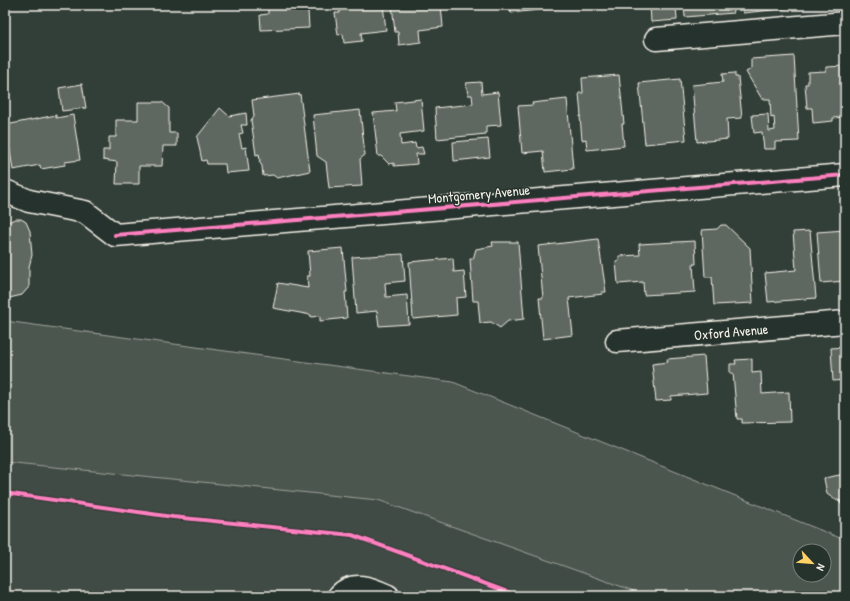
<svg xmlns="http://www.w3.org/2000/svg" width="850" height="601" font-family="'Patrick Hand',sans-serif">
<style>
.built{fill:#404b44}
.green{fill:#4c564f;stroke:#a0a49c;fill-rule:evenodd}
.building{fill:#5f6861;stroke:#f4f1e8}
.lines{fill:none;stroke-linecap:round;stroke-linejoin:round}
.minor-casing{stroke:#f4f1e8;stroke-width:25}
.minor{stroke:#26332d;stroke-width:22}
.cycleway-casing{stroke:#26332d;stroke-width:6}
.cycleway{stroke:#ff80c0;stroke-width:4}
.labels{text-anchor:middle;stroke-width:3;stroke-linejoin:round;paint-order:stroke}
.street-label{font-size:14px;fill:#f4f1e8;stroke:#26332d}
</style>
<rect width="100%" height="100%" fill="#323e38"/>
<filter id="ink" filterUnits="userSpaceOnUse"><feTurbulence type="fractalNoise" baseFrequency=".025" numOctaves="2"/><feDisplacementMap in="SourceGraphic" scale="8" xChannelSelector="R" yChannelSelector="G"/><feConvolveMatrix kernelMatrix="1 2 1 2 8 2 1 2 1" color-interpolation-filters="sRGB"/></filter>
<g filter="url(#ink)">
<polygon class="built" points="5,462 378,500 648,596 5,596"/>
<path class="green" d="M5 321 453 382 845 540V596H648L378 500 5 462ZM800 551H824V575H800Z"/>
<g class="building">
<polygon points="268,5 312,5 312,10 308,11 309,28 261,30 260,15 268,14"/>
<polygon points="334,5 383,5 386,30 361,33 362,41 344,43 343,34 338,35 335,13 340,13 339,6 334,7"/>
<polygon points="392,5 441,5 443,27 420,30 421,42 399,45 398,32 395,32"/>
<polygon points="451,5 498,5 498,6 451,9"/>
<polygon points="510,5 557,5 557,8 511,13"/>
<polygon points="650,5 676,5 677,20 651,22"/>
<polygon points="684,5 732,5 733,13 685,17"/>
<polygon points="743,5 791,5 791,8 743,13"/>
<polygon points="794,56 799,141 775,142 775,149 764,149 762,132 754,133 752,115 768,114 769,131 775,130 774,117 771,118 770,99 762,99 746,72 751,69 751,59"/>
<polygon points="845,66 845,117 833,118 833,121 813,123 812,108 807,108 805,84 808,84 808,72 826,71 826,67"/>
<polygon points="735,73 735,77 738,77 742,118 727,119 728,139 697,142 692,85 723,82 722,74"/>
<polygon points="619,75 624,124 622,124 624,146 587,150 586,139 582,140 580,116 581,116 579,93 583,93 582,78"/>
<polygon points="680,79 686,140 645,144 639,83"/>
<polygon points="481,82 482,94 498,92 501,125 486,126 486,134 437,139 435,108 473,104 472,95 468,95 466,83"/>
<polygon points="82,84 86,108 62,111 59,88"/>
<polygon points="300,94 310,171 277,178 273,175 263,176 262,166 259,161 260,161 259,154 256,155 251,120 254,116 252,100"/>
<polygon points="421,99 424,131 400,134 401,145 415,143 416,148 422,147 424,154 416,154 417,164 394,166 394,163 389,164 381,156 378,156 373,113 396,111 395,102"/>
<polygon points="567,99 573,169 545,172 543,151 522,153 518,106 533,105 532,103"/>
<polygon points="138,102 162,102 169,108 169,133 177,133 177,146 163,146 162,166 139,166 139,184 116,184 117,162 103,160 103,150 109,150 109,137 116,137 116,120 138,120"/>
<polygon points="220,108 229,116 246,113 247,125 241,125 243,133 239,134 242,148 246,147 249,171 226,173 225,164 207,164 206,160 202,161 197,137"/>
<polygon points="360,110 365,155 360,159 362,186 329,188 326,162 317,156 313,115"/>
<polygon points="56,115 56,118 73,115 80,160 65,162 65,165 41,169 40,165 13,170 6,125"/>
<polygon points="488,139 490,157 454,161 453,142"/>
<polygon points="15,219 21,219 26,222 30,231 32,255 29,267 29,287 22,295 5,299 5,221 8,222"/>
<polygon points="721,225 726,225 750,248 753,303 714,305 712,277 705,277 702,230 717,229"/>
<polygon points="845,230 845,281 821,283 817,232"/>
<polygon points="810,231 816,298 768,302 765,273 796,270 793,232"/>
<polygon points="598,239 606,292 602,292 603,294 569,298 573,335 543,339 539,298 543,298 538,246"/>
<polygon points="695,241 696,264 693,264 695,292 644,295 643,282 618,284 616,262 619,261 619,256 640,255 639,244"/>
<polygon points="492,242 518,242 524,319 508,321 500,328 491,322 480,323 478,301 473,301 470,259 473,259 476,249 493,246"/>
<polygon points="343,248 347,292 345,292 347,318 320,321 320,316 311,317 311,315 273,308 278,283 308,288 307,276 310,276 308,251"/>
<polygon points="403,254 405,281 385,283 386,297 407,295 409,324 379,326 377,311 356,313 352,257"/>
<polygon points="453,258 454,272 464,271 466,297 456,298 457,315 413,319 409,262"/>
<polygon points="845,347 845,380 833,381 831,348"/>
<polygon points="704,356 707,393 671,396 671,400 656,401 652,364 668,362 667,359"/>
<polygon points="752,359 752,373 761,372 762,394 789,392 790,422 742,423 742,419 737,419 733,373 730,373 730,364 736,364 735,360"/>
<polygon points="845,474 845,507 840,502 841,501 834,499 827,494 824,478"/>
</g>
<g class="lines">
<g class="minor-casing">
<g id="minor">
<polyline points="656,39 845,23"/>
<polyline points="5,191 29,201 85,212 115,235 845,175"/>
<polyline points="617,341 845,322"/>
<path d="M339 596C353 580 372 589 388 596"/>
</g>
</g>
<use href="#minor" class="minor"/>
<g class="cycleway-casing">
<g id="cycleway">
<polyline points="115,235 845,175"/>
<polyline points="5,493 173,517 352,535 519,596"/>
</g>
</g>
<use href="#cycleway" class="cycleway"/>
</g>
</g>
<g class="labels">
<g class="street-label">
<text transform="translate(479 194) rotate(-5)" y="5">Montgomery Avenue</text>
<text transform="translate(731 332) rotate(-5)" y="5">Oxford Avenue</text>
</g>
</g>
<rect width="850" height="601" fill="none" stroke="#26332d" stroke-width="20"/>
<rect x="10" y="10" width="830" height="581" fill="none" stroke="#f4f1e8" stroke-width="1.5" filter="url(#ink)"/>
<g transform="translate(812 563) rotate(116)"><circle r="19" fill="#26332d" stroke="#787f78"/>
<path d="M0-3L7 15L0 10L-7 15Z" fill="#ffd166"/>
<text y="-6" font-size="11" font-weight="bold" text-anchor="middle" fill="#f4f1e8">N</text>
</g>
</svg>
